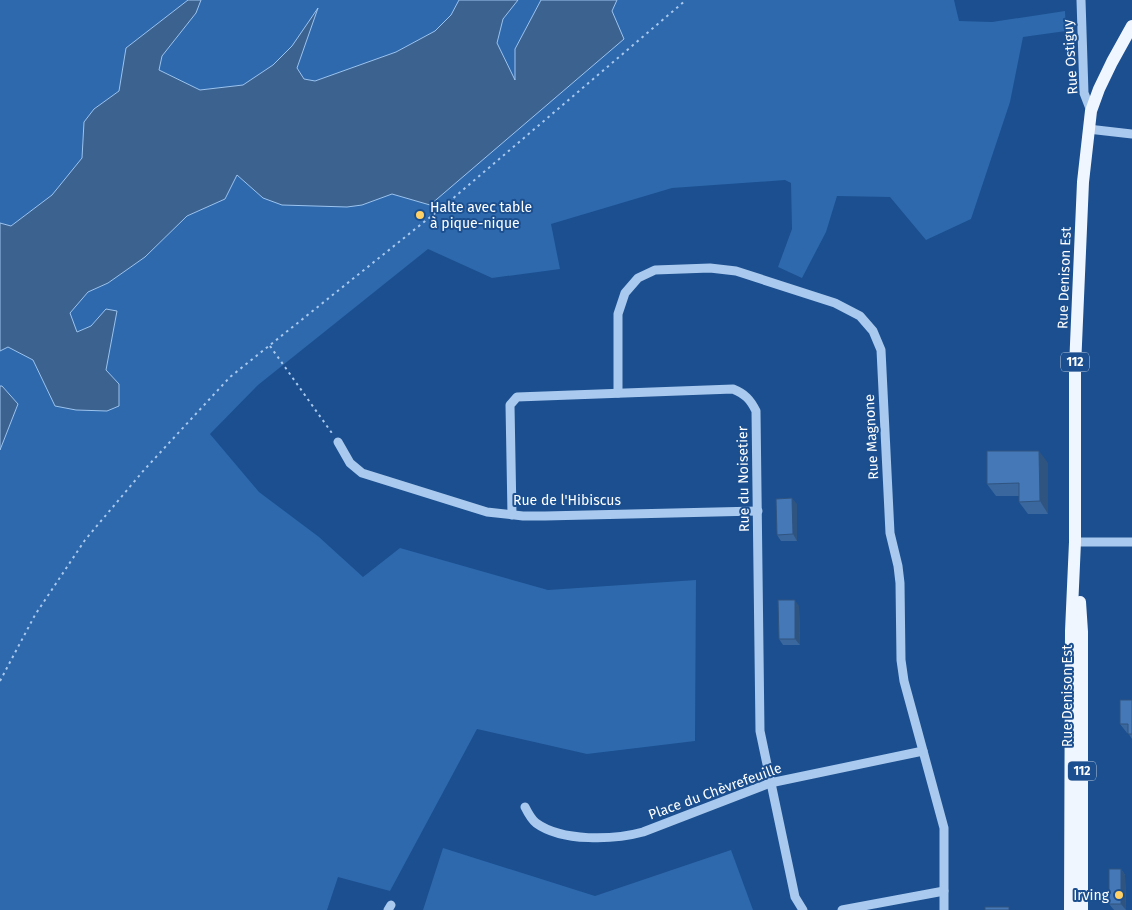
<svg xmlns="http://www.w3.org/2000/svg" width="1132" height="910" font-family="'Fira Sans',sans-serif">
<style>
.green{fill:#2e69ad}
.water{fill:#3c6290;stroke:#9cc4f0}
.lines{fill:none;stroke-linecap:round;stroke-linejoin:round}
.path{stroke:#a9c9ee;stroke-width:2;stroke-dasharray:2.5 4;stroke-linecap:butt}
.minor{stroke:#a9c9ee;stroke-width:9}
.major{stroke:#f0f6ff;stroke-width:12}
.wall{fill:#3a679d}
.shaded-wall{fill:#305480}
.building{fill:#4478b7;stroke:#305480}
.poi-dot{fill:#ffd166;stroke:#1b4f8f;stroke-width:2}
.labels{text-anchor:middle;stroke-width:4;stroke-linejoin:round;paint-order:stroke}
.shield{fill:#1b4f8f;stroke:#bbcadd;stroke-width:1}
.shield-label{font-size:12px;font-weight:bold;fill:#fff}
.street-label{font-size:14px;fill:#fff;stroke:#1b4f8f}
.poi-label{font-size:14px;fill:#fff;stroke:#1b4f8f;text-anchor:start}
</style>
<rect width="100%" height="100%" fill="#1b4f8f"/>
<g class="green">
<polygon points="0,0 188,0 126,48 119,91 94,109 84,122 82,158 52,195 11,226 0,223"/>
<polygon points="201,0 459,0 451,15 435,31 396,52 315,81 304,79 297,68 317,10 292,46 273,65 243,85 200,90 159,70 162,56 196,13"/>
<polygon points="518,0 541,0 515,49 515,81 497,43 503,19"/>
<polygon points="617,0 954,0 959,21 992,22 1065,11 1066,31 1023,37 1010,102 971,219 926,240 890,197 837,196 826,232 802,278 778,267 792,229 791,183 785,180 672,188 551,224 560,269 492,278 428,249 258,385 210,434 259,492 319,537 363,577 400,548 548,590 696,580 695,741 587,754 477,729 390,891 338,877 327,910 0,910 0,450 18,404 2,386 0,386 0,351 8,347 33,360 55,406 76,410 107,411 119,384 106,370 117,311 106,309 91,326 76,332 69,313 88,292 108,283 145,257 187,216 225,199 237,175 263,198 362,205 392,194 430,205 612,11"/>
<polygon points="443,848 595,896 731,850 753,910 423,910"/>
</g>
<g class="water">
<polygon points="188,0 201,0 196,13 162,56 159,70 200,90 243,85 273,65 292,46 318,8 297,68 304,79 315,81 396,52 435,31 451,15 459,0 518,0 503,19 497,43 515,80 515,49 541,0 617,0 612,11 624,39 430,205 392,194 362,205 347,207 282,205 263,198 237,175 225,199 187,216 145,257 108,283 88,292 70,313 77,332 91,326 106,309 117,311 106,370 119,384 119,406 107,411 76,410 55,406 33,360 8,347 0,351 0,223 11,226 52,195 82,158 84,122 94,109 119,91 126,48"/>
<polygon points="0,386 2,386 18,404 0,450"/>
</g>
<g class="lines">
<g class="path">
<polyline points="270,346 334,436"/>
<polyline points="0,681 35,615 85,540 144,470 230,377 444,206 686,0"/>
</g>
<g class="minor">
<polyline points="1081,0 1084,93 1091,111"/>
<polyline points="1088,129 1132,134"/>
<polyline points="618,393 618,314 625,293 638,278 655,270 710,268 736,271 835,303 860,316 873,331 881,350 890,533 898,566 900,583 901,660 904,681 944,828 944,910"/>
<polyline points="338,442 350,463 362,473 487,512 523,516 545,516 758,511"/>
<path d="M512 515 510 405 517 397 733 389C745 394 750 399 756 411L760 731 795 897 803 910"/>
<polyline points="1075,542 1132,542"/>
<path d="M525 807C528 813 531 819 536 823 562 842 614 840 643 832L770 783 923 751"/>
<polyline points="388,910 391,905"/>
<polyline points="842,910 944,891"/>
</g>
<g class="major">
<polyline points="1080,602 1082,632 1082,910"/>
<polyline points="1070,910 1071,631 1075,542 1075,367 1083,182 1091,111 1099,89 1112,62 1132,26"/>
</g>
</g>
<g class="wall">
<polygon points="1048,463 1048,514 1028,514 1019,502 1019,496 996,496 987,484"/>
<polygon points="797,504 797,541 781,541 777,535"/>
<polygon points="799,606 800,645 783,645 779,639"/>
<polygon points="1132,700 1132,739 1128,733 1127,733 1120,724"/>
<polygon points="1121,869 1125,875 1126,910 1114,910 1109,904"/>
</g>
<g class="shaded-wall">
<polygon points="1039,451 1048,463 1048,514 1040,501"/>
<polygon points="792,498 797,504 797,541 793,534"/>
<polygon points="795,600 799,606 800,645 795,639"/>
<polygon points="1121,869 1125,875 1126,910 1121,904"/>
</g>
<g class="building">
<polygon points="987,451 1039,451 1040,501 1019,502 1019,483 987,484"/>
<polygon points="792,498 793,534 777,535 776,499"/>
<polygon points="778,600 795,600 795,639 779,639"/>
<polygon points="1120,700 1132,700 1132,734 1128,734 1128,724 1120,724"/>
<rect x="1109" y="869" width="12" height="35"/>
<rect x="985" y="907" width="24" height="3"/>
</g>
<g class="poi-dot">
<circle cx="420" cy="215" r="5"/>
<circle cx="1119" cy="895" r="5"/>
</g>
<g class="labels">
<g class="shield">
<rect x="1061" y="352.5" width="28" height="19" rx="4"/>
<rect x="1068" y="761.5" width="28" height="19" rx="4"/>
</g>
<g class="shield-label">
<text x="1075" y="366">112</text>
<text x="1082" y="775">112</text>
</g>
<g class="street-label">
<text transform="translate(1070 57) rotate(-94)" y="5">Rue Ostiguy</text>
<text transform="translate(1064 278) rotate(-88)" y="5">Rue Denison Est</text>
<text transform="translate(871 437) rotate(-93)" y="5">Rue Magnone</text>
<text transform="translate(743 479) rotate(-91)" y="5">Rue du Noisetier</text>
<text x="567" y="505">Rue de l'Hibiscus</text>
<text transform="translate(1067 696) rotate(-90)" y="5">Rue Denison Est</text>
<text transform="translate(715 791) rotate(-20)" y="5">Place du Chèvrefeuille</text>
</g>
<g class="poi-label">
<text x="430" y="212">Halte avec table<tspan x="430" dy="16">à pique-nique</tspan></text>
<text x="1109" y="900" text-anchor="end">Irving</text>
</g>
</g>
</svg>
